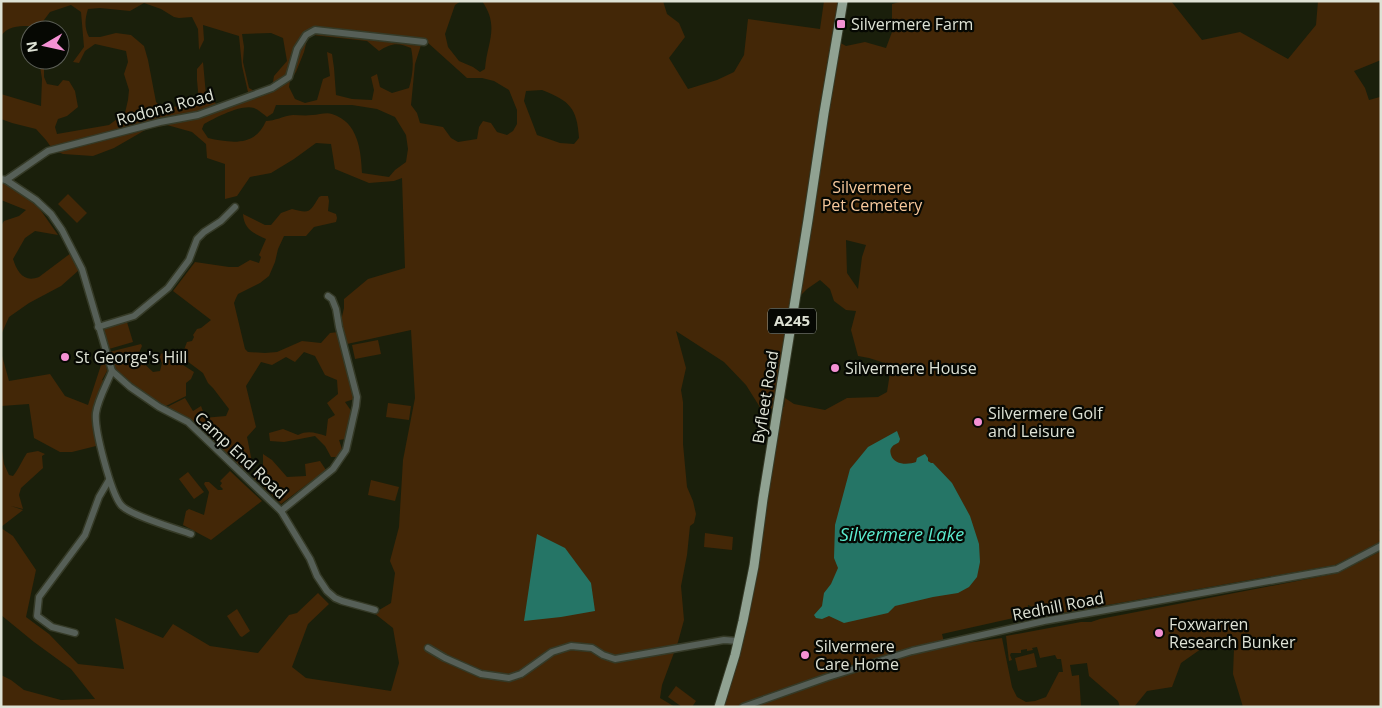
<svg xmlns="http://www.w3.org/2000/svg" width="1382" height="708" font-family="'Open Sans',sans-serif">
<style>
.green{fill:#432707;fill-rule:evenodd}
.water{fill:#257566}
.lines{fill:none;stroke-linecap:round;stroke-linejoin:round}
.minor-casing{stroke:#353a27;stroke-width:9}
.major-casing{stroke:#353a27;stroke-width:11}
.minor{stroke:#565f57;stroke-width:6}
.major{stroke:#90a292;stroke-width:9}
.poi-dot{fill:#f491d4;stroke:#060803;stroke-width:2}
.labels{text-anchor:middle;stroke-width:4.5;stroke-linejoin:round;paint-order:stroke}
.shield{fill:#060803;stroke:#9da196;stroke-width:1}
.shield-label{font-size:15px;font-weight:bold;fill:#dee2d5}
.poi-label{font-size:16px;fill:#dee2d5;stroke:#060803;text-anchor:start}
.street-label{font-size:16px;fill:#dee2d5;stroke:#060803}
.park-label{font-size:16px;fill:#f6c79b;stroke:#060803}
.water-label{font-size:18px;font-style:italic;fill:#5beccf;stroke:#060803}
</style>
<rect width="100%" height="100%" fill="#1a1f0b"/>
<g class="green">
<path d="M1 1H461L455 5 445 34 448 47 459 61 473 67 480 72 485 69C487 42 500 27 482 1H663L667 14 679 23 685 37 669 58 688 89 717 80 734 72 744 55 748 19 820 29 824 1H841L837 41 846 46 865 42 886 48 892 32V4L903 1H1171L1202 40 1240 32 1288 59 1316 25 1318 1H1381V60L1354 71 1365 88 1369 100 1380 97 1381 99V529L1379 530 1381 533V542L1335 565 1051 615 1028 605 1027 615 942 634 945 646 1002 638 1012 687 1017 697 1026 702 1035 701 1046 697 1059 672H1063L1061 659H1057L1055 655 1040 658 1037 647 1032 648 1033 650 1027 651V649L1021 650V653H1011L1010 655 1012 660 1009 661 1006 636 1081 622H1091L1100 619 1338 573 1381 551V707H1243L1233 674 1234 649 1227 638 1208 644 1181 663 1172 687 1147 691 1134 707H1120L1118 701 1089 676 1087 663 1070 665 1072 676 1079 675 1081 707H719L732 666 778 406 763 412 746 385 724 362 676 331 686 368 681 390 683 402V444L687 487 693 501 696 514 694 523 690 526 687 555 681 586 684 620 678 642 662 685 660 698 675 707H1V675L11 680 24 690 61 700 95 699 71 669 34 642 1 615V528L13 536 36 570 26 617 49 634 78 664 124 669 115 618 163 638 173 624 210 646 258 653 289 615 297 613 318 593 329 604 308 624 292 667 306 678 391 691 399 663 393 628 374 613 391 603 395 573 390 561 399 527 403 460 415 398 411 330 347 344 341 321 344 308V299L368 279 405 268 402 178 394 181 369 183 335 169 331 144 316 143 294 159 271 173 250 177 237 196 225 199V164L207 158 206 144 192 132 167 125 147 129 114 148 93 156 63 154 53 150 46 140 36 129 12 123 1 119V94L41 106 42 79 39 60H44V77L47 84 58 86 63 80 69 81 75 91 78 107 67 116 58 119 55 127 57 134 109 125 125 113 128 100 129 90 124 74 128 62 126 51 95 44 85 51 79 63 73 62 84 47 81 12 71 5 50 12 41 24V30H33L32 26C22 26 8 25 1 36ZM144 3 161 9 174 17 179 18 192 17 198 29 199 50 204 40 203 25 239 36 242 66 248 92 242 98 219 108 211 97 206 95 203 62 197 69V80L199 102 173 107H161L156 102 148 60 144 46 131 35 116 33 100 37H89C84 28 85 18 88 9L100 8 130 11ZM271 33 283 38 287 61 274 76 272 88 258 93 249 88 243 62 244 47 242 34ZM313 35 367 41 379 51C391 43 398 42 411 48 414 62 413 74 409 88L392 93 380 87 377 74 371 77 374 90 372 100 352 99 336 95 334 68 332 54 327 52 330 76 323 79 317 100 305 103 295 99 289 87 290 81 296 72 304 52 307 40ZM427 42 467 78H482L494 81 509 90 517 110V124L513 131 507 135 497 132 491 123 483 121 479 127 477 139 458 142 451 138 443 127 420 123 417 113 411 105 415 64 421 45ZM542 90C570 101 577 108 579 138L574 144 560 143 537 135 524 101 526 91ZM276 105H352L377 109 395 117 406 135 408 149 406 162 395 170 389 177 362 173C361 150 358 122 332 114 326 112 319 115 312 115 306 116 299 115 293 115 283 116 275 121 266 121 255 147 231 143 208 138L202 129 204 124C215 118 241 104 254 108 259 110 263 114 267 117L273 113ZM846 240 866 245 862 257 858 289 847 273ZM820 280 830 289 834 301 846 310 856 311 851 330 858 356 869 358 888 364 890 373 887 392 878 397 847 398 825 410 794 404 785 398 784 407 779 406 795 301 807 289Z"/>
<path d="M1 182 18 189 37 205 58 235 35 231 25 238 13 259C17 272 24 283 39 277L71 253 79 270 61 286 29 303 9 317 1 335V226L4 221 19 216 26 210 1 200Z"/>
<polygon points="68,194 87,213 77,223 58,204"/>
<path d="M321 196H328L329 201 328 211 336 214 337 218 336 222 314 227 306 236H284L278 249 275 262 269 276 260 283 238 294 236 298 234 303 245 349 248 352 265 353 277 352 302 341 321 343 330 333 338 332 354 399 345 402 352 412 345 439 339 440 342 449 337 457H331L325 446 315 436 284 442 270 441 269 433 283 429 298 435C308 430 316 433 326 436L328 419 335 415 327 403 338 394 337 380 325 375 315 356 304 352 295 362 286 357 272 365 261 362 246 386 256 427 247 437 252 462 242 473 187 422 163 409 185 398 193 411 201 406 204 414 210 416 203 417V418L226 416 229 409 213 388 208 383 203 373 183 358 182 355 187 342 192 341 194 337 193 335 197 329 201 328 211 320 173 291 195 262 229 267H238L250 260 259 263 261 257 259 255 266 239C253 233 244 229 243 214L265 225H271L281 213 292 209C310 214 310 212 319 197Z"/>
<polygon points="127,322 133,342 109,349 102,329"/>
<polygon points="378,340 381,354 355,359 352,345"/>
<polygon points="141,344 142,346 137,357 153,372 160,371 162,363 159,358 160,354 164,353 194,372 191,379 186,383 186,396 164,407 130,382 114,368 109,352"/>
<polygon points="1,352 9,381 50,374 65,396 88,405 102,362 106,364 107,371 102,380 108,382 98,406 100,445 72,452 60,452 34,438 29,404 1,406"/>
<polygon points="388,403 411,406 409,420 386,417"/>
<path d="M1 445 4 464 9 475 13 476C17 472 23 459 27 453L38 451 45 454 42 456 43 468 21 488 19 495 23 509 11 506 23 510 1 527Z"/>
<polygon points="263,454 272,460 287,477 306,476 305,464 320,461 326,470 281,504 253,477 263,470"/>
<polygon points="230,471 262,501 211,540 183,525 186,511 189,509 204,515 209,492 204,484 205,482 209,482 218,490 222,490 223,489 220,486 222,483 220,481"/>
<polygon points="188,472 204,492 194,499 179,479"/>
<polygon points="371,480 399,487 395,501 368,495"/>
<polygon points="705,533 733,537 732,550 704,547"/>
<polygon points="237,609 250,631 242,637 240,636 227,616"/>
<polygon points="1034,653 1037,667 1018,671 1015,658"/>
<polygon points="676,686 696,701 692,707 682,707 668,697"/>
</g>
<g class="water">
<path d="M897 431 900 439 899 442C897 444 894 444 892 447 890 449 890 452 891 455 894 465 908 465 916 462L917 458 925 454 928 458V461L931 463H933L952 483 970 516 979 544 980 562 977 577 969 587 958 593 933 597 895 606 888 613 844 623 829 616 822 619 816 618 814 615 822 606 824 593 831 584 838 568 834 558 835 525 850 469 868 447Z"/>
<polygon points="537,534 565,548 591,583 595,611 561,617 524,621"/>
</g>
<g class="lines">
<g class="minor-casing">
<g id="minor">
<polyline points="1,179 6,180 36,200 51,214 62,230 82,269 112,371 130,387 159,407 188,422 281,511 310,559 317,576 327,591 335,598 342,601 375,610"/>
<polyline points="6,180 48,151 160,122 198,115 272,88 289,77 297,49 306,35 315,30 424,42"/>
<polyline points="98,327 134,316 168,288 189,260 197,239 204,232 221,221 235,207"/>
<path d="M112 371C107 384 98 399 96 413 94 429 111 493 121 505 129 515 177 529 191 534"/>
<polyline points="281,511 333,469 346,450 356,406 357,397 339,327 336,309 332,299 328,296"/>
<polyline points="75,633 52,627 37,616 39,597 85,535 99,497 109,480"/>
<polyline points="428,648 445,658 481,674 509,678 521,674 552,652 571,646 592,648 603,655 615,659 724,640 738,641"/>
<polyline points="743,707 828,677 912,651 1044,621 1337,569 1381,546"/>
</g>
</g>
<g class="major-casing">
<polyline id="major" points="719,707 735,655 743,621 754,566 763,499 808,220 824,113 843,1"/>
</g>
<use href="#minor" class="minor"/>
<use href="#major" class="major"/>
</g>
<g class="poi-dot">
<rect x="836" y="19" width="10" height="10" rx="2.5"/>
<circle cx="65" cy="357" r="5"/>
<circle cx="835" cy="368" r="5"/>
<circle cx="978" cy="422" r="5"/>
<circle cx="1159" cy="633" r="5"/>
<circle cx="805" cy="655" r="5"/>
</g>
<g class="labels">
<rect class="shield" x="768" y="308.5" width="48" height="25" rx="4"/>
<g class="shield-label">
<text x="792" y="326">A245</text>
</g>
<g class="poi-label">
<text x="851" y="30">Silvermere Farm</text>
<text x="75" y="363">St George's Hill</text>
<text x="845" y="374">Silvermere House</text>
<text x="988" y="419">Silvermere Golf<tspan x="988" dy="18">and Leisure</tspan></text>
<text x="1169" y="630">Foxwarren<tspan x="1169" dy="18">Research Bunker</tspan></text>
<text x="815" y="652">Silvermere<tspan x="815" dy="18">Care Home</tspan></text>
</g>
<g class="street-label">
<text transform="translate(165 107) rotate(-15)" y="6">Rodona Road</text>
<text transform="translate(765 397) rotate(-81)" y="6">Byfleet Road</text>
<text transform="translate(241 455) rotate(43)" y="6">Camp End Road</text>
<text transform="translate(1058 606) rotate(-11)" y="6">Redhill Road</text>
</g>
<g class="park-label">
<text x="872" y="193">Silvermere<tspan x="872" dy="18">Pet Cemetery</tspan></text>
</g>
<g class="water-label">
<text x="902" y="541">Silvermere Lake</text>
</g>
</g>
<rect width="1382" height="708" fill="none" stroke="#dee2d5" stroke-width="5"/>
<g transform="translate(45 45) rotate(261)"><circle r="24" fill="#060803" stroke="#5c5f57"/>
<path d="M0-4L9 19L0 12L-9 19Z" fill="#f491d4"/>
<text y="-8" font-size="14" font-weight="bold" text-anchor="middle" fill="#dee2d5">N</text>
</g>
</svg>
